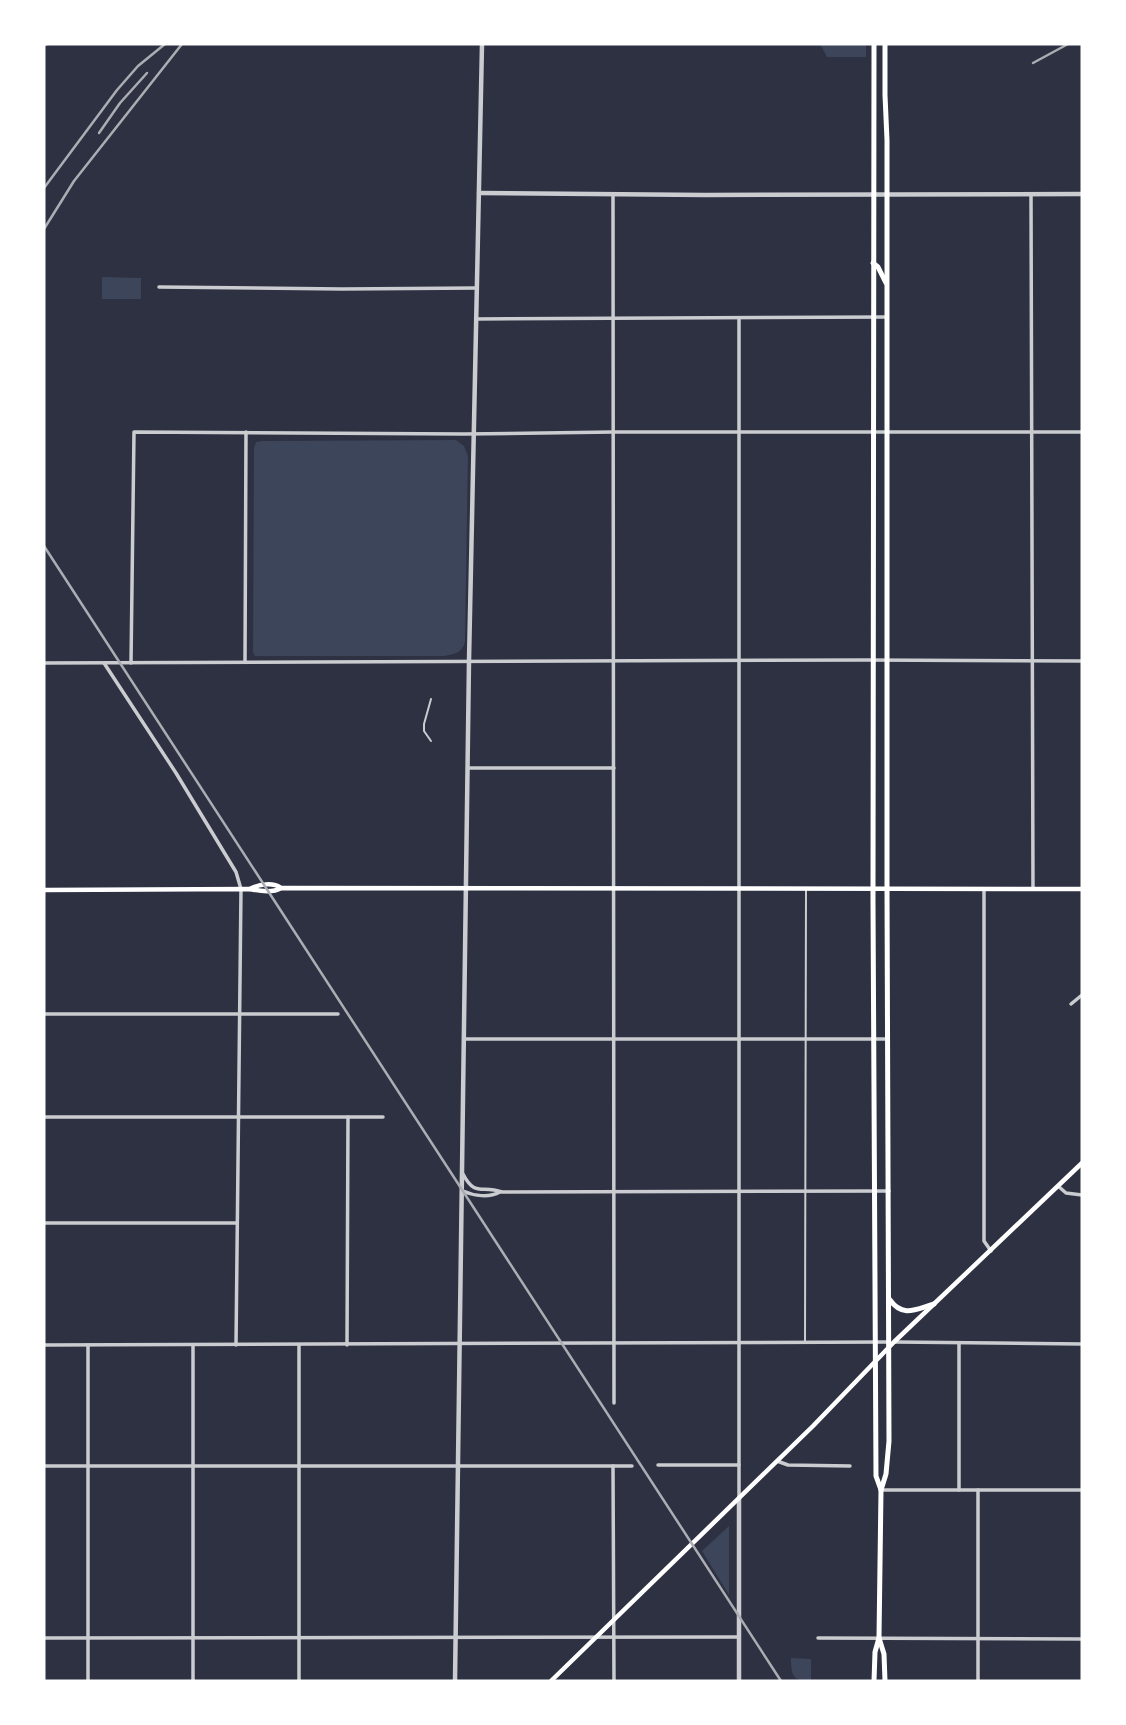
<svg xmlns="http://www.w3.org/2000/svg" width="1126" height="1725" font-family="Montserrat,sans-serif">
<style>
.green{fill:#3c4559}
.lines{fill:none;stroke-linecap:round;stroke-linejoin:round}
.service{stroke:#caccd0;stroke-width:2}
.minor{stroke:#caccd0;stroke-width:3.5}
.tertiary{stroke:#caccd0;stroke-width:4.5}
.secondary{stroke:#fff;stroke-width:4.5}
.primary{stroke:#fff;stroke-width:5}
.rail{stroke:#abadb3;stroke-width:2.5}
</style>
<rect width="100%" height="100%" fill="#2d3142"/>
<g class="green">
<polygon points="820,44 866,44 866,57 827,57"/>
<polygon points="102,277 141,278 141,299 102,299"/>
<path d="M456 440 464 446 468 456 465 642C462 653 455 654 444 656H255L253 652 254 448 256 442 263 441Z"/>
<polygon points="729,1526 729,1595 702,1551"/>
<path d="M791 1658 811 1659V1681C792 1681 791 1675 791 1658Z"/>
</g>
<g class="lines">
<g class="service">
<polyline points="431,699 424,724 424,731 431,741"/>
<polyline points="805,1342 806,889"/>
</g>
<g class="minor">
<polyline points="613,194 614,1403"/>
<polyline points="1031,195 1033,889"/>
<polyline points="159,287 342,289 477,288"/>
<polyline points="476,319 887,317"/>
<polyline points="245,662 246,432"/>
<polyline points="44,663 864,660 1082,661"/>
<polyline points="104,663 176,773 236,872 241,889 236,1345"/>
<polyline points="131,663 134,432 464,434 613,432 1082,432"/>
<polyline points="468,768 614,768"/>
<polyline points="984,889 984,1241 991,1251"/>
<polyline points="1071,1004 1082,995"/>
<polyline points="44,1014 338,1014"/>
<polyline points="464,1039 888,1039"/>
<polyline points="44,1117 383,1117"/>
<path d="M463 1174C475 1197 481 1185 502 1192L889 1191"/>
<polyline points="1058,1186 1066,1193 1082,1195"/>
<path d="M463 1191C474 1196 489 1198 500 1192"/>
<polyline points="44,1223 236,1223"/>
<polyline points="895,1342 1082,1344"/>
<polyline points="44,1345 888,1342"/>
<polyline points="88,1345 88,1681"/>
<polyline points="299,1345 299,1681"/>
<polyline points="347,1345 348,1117"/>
<polyline points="777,1461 788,1465 850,1466"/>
<polyline points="658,1465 739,1465"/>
<polyline points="44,1466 632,1466"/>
<polyline points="613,1466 614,1681"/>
<polyline points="881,1490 1082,1490"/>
<polyline points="959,1490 959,1343"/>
<polyline points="978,1490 978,1681"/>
<polyline points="739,1498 739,318"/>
<polyline points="44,1638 739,1637"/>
<polyline points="818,1638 1082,1639"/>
<polyline points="193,1681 193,1345"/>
</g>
<g class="tertiary">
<polyline points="479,193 705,195 1082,194"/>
<polyline points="739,1498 739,1681"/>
<polyline points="455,1681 469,661 482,44"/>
</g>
<g class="secondary">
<path d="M250 889C259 884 273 882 281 888"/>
<path d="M44 890 250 889C259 891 273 893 281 888L1082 889"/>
<polyline points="551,1681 813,1426 894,1342 1082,1163"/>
</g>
<g class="primary">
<polyline points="874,44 873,902 876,1476 881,1490 879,1638 875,1652 874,1681"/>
<polyline points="873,263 878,267 886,283"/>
<path d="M890 1300C903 1318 916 1309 934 1304"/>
<polyline points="881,1490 886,1474 889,1441 887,889 887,140 885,95 885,44"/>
<polyline points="879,1638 884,1654 885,1681"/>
</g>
<g class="rail">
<polyline points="44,45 47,44"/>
<polyline points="1033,63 1068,44"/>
<polyline points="99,133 120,103 147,73"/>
<polyline points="44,188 117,90 138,66 165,44"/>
<polyline points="44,229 74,181 182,44"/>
<polyline points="44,546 781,1681"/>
</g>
</g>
<rect width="1126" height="1725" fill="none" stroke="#ffffff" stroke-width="91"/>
</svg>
